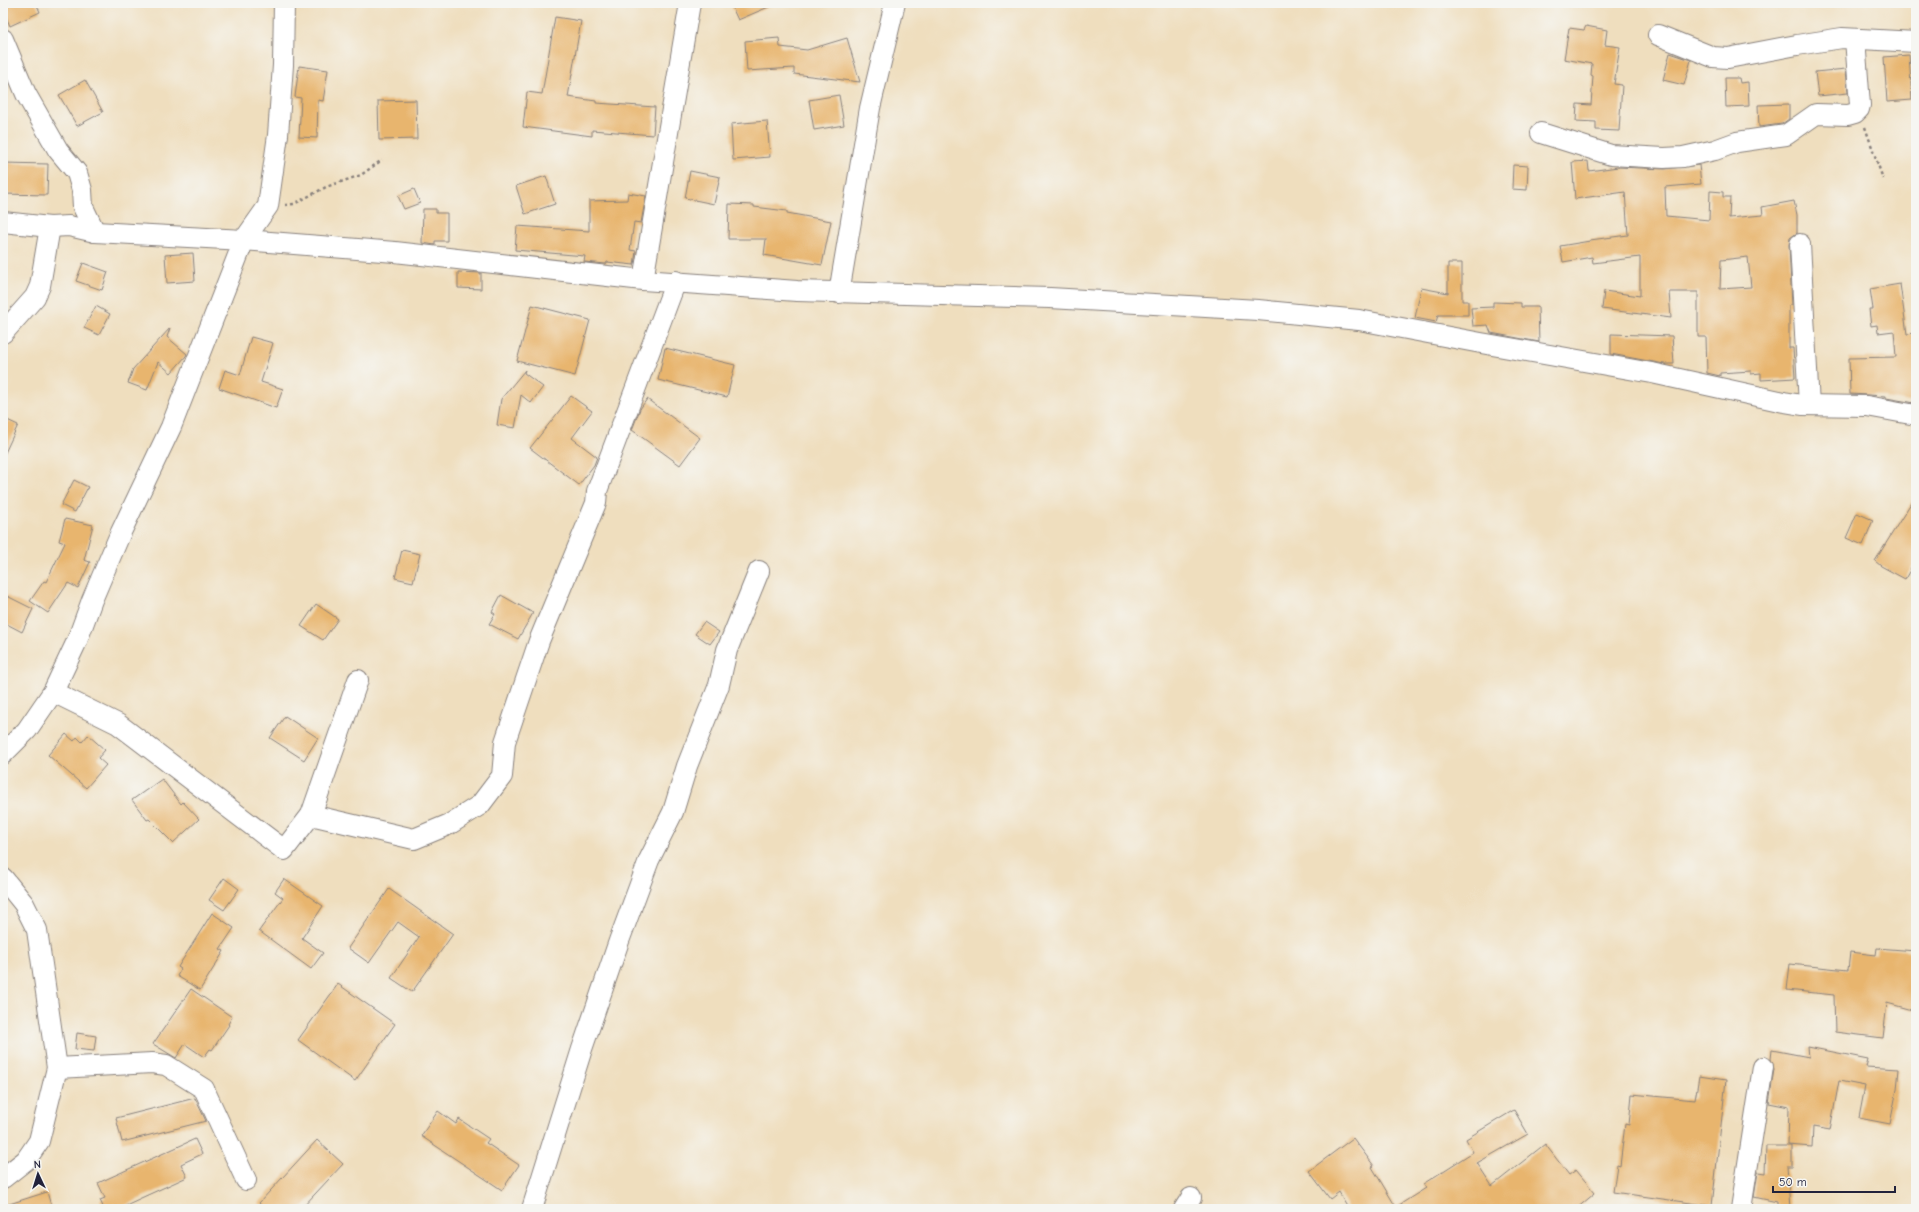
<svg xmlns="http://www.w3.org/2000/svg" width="1919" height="1212" font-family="'Comic Neue',sans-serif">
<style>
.building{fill:#e8b56e;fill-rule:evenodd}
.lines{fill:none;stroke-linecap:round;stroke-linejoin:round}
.street-casing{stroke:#88807c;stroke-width:22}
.path{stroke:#88807c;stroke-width:2.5;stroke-dasharray:3 3;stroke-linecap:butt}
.street{stroke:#fff;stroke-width:20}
</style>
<rect width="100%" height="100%" fill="#f6f6f2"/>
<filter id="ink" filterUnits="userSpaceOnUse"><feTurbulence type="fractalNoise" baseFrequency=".025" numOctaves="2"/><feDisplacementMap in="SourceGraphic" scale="8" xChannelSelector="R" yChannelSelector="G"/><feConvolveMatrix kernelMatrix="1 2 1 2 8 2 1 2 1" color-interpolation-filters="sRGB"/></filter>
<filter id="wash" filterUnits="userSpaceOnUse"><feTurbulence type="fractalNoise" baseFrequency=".012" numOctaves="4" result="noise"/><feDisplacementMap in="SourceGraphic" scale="16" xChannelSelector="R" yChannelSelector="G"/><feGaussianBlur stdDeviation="0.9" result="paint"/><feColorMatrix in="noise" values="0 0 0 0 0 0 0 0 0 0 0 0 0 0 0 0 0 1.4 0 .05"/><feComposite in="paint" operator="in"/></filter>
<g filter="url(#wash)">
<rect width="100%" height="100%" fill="#efdebe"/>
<g id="blocks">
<g class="building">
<polygon points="3,3 36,3 40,12 10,26 3,10"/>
<polygon points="730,3 778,3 738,20"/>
<polygon points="555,17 581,21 568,97 596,101 596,103 655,107 653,135 592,130 592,136 523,127 527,92 542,94"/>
<polygon points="1586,26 1607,30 1605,45 1620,47 1614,84 1622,85 1619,131 1596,130 1596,122 1576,121 1577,104 1591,105 1593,76 1591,75 1592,64 1564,59 1569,28 1584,30"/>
<polygon points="779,38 780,47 807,50 847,38 860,82 794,74 794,68 747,71 745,41"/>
<polygon points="1670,53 1691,60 1684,85 1663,80"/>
<polygon points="1909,55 1912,100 1887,102 1884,57"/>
<polygon points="299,66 328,70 323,101 318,100 317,138 299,137 301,98 295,97"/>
<polygon points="1846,69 1848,93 1818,96 1815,72"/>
<polygon points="1725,78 1739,78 1740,83 1748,82 1749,106 1726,107"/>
<polygon points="85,80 103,112 77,126 59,95"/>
<polygon points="839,95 844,125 814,130 809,100"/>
<polygon points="416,100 417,139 379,140 378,101"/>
<polygon points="1789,104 1789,119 1782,124 1759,127 1758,105"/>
<polygon points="767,121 770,157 733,160 731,124"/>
<path d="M1588 161 1589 171 1618 167 1665 169 1699 165 1701 184 1665 187 1666 216 1709 220 1710 191 1723 192V197H1730L1729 218 1763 215 1762 207 1794 201 1797 215V233L1790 238 1789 245 1792 305H1789V348H1793L1795 378 1761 380V373L1751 374V371L1720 373V376L1707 373 1706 337H1698V292H1669L1671 318 1602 309 1604 291 1640 296V257L1593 263 1592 257 1563 262 1560 246 1590 241V240L1628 235 1625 192 1575 199 1572 162ZM1748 257 1751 287 1720 289 1721 260Z"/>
<polygon points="4,163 48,164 47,195 3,194"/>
<polygon points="1513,165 1528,166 1527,190 1512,189"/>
<polygon points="690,171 720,177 714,204 685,198"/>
<polygon points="546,176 555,204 525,214 516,186"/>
<polygon points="414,189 420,203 404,209 398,196"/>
<polygon points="628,193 646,196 641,223 634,222 630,250 636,251 634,265 607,262 606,264 584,262 585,256 515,250 517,226 589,231 589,201 627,200"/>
<polygon points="729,204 754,205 754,207 787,211 787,213 831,221 822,265 764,255 766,239 728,239"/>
<polygon points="423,209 436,209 436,213 447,213 447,241 435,241 435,245 422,243"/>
<polygon points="193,253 195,281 167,283 165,255"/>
<polygon points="83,263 108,272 102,290 76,281"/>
<polygon points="1448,263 1462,263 1462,301 1468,301 1468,315 1438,315 1436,322 1415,318 1421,288 1448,293"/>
<polygon points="458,272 481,273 481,289 458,288"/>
<polygon points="1900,284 1907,334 1916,333 1915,403 1886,398 1886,396 1850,394 1849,358 1896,357 1894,331 1878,333 1877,325 1871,326 1869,309 1873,309 1870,289"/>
<polygon points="1493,302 1521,303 1521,307 1538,307 1539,342 1491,333 1488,325 1473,326 1471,308 1493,307"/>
<polygon points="532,305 590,320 575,376 517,361"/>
<polygon points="96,306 110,314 99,335 84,328"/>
<polygon points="170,328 167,337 187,354 186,356 171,373 158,362 147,390 128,383 133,369"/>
<polygon points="1611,334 1672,336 1674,364 1664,364 1611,354"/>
<polygon points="251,337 273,343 261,382 283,389 276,408 219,388 225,370 240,375"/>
<polygon points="665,348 735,365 727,397 658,380"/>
<polygon points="525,370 524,373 543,387 531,403 521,395 515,428 497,425 501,399"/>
<polygon points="571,396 592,411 572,438 597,457 594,465 579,485 530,448"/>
<polygon points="647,399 700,438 680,465 632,430 640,409"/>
<polygon points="3,418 18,425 3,457"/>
<polygon points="74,480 88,487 75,512 61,505"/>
<polygon points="1916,495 1916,559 1905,579 1881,566 1875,561"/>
<polygon points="1857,513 1873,520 1863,545 1846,538"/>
<polygon points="65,519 93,525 84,560 90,562 78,588 68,583 48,613 30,601 44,581 46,582 65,543 59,541"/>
<polygon points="402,550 420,554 413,582 395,578"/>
<polygon points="501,595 533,613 518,639 489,624 495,614 492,612"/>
<polygon points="7,596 33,609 22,632 3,622 3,604"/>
<polygon points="316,604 338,619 323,640 301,626"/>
<polygon points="704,622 719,632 710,644 695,634"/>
<polygon points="285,716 318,738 304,760 270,738"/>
<polygon points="66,734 74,741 77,737 82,742 88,735 105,750 98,758 106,765 86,788 48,755"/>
<polygon points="162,779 181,804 183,802 199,819 173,843 149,819 147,820 132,800"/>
<polygon points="224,878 239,889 224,910 209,900"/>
<polygon points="284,879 323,906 302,938 323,953 311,969 259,931 283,898 275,892"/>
<polygon points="389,889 453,934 412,992 391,978 419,937 398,922 369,963 348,948"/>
<polygon points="212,913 234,928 220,949 224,951 200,990 177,976 181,969 178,967"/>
<polygon points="1877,948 1916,951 1916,1011 1887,1003 1883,1038 1835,1032 1834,995 1787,990 1790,964 1848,970 1850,952 1876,955"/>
<polygon points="338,984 395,1024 355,1081 298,1040"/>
<polygon points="191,989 232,1017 228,1024 229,1025 212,1050 210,1049 204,1057 185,1044 176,1058 153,1044"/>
<polygon points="77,1033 96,1036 94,1051 75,1049"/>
<polygon points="1808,1047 1868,1059 1866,1067 1899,1069 1897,1089 1890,1124 1859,1118 1865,1086 1839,1081 1830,1130 1813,1127 1812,1147 1788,1145 1789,1107 1769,1103 1774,1069 1771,1059 1772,1050 1809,1057"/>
<polygon points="1699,1076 1726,1080 1712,1206 1613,1192 1617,1165 1620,1166 1625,1124 1629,1125 1632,1094 1695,1100"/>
<polygon points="195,1098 206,1121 122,1142 116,1118"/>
<polygon points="1514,1110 1528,1134 1477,1163 1492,1186 1545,1144 1569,1175 1576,1170 1595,1193 1576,1209 1349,1209 1339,1192 1330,1199 1309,1171 1353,1138 1374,1166 1372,1167 1396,1207 1426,1188 1423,1184 1473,1152 1466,1139"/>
<polygon points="438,1111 456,1124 459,1119 489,1139 486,1143 519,1165 502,1190 421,1136"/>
<polygon points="195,1139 202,1154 181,1164 187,1177 117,1209 104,1209 100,1200 105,1198 98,1183"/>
<polygon points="317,1140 343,1164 301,1209 265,1209 259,1203"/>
<polygon points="1766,1146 1792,1146 1792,1166 1787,1166 1790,1209 1777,1209 1777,1202 1754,1197 1758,1172 1765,1173"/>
<polygon points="47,1192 52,1209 3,1209 3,1206"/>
</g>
</g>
</g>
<g filter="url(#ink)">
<use href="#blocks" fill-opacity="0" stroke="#88807c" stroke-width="1"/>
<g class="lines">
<g class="street-casing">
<g id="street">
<polyline points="1658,35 1713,57 1728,58 1797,45 1842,38 1916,42"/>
<polyline points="3,39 26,94 58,150 77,173 82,190 83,207 95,232"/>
<polyline points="1541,133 1611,155 1664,158 1683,157 1715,150 1737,142 1786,135 1816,114 1848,115 1855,113 1859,109 1860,105 1855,39"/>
<polyline points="3,222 50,227 69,226 95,232 244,240 395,252 643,280 797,291 1050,298 1258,310 1359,320 1481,343 1652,373 1784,402 1802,405 1867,406 1916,415"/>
<polyline points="1800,244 1809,405"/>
<polyline points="643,280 690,3"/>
<polyline points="839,293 870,108 895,3"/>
<polyline points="3,333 35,297 40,286 50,227"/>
<polyline points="53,692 118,724 284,850 311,815 358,680"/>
<polyline points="3,754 27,730 53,692 77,641 92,600 121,532 171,427 244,240 268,206 278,135 283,65 284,3"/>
<polyline points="311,815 414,839 450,824 480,805 502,776 505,742 539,641 596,503 597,491 676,281"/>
<polyline points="3,878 24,904 37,930 57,1068 39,1141 26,1160 3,1178"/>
<polyline points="57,1068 152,1063 166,1065 204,1089 246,1180"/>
<polyline points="532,1209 582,1049 619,941 649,860 673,812 687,766 719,685 727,650 759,571"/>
<polyline points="1184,1209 1191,1198"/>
<polyline points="1741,1209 1763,1067"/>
</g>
</g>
<g class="path">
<polyline points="1865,127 1883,179"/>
<polyline points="285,205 294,204 326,187 361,175 382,160"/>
</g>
<use href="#street" class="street"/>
</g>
</g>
<rect width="1919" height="1212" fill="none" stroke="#f6f6f2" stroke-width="16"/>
<g transform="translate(38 1174) rotate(356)" stroke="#f6f6f2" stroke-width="3" paint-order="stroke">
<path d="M0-3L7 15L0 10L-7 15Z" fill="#22223b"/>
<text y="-6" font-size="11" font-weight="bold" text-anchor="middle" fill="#22223b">N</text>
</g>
<path d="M1773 1186v6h122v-6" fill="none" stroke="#22223b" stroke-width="2"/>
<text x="1779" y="1186" font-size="12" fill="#22223b" stroke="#f6f6f2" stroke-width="3" paint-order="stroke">50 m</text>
</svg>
